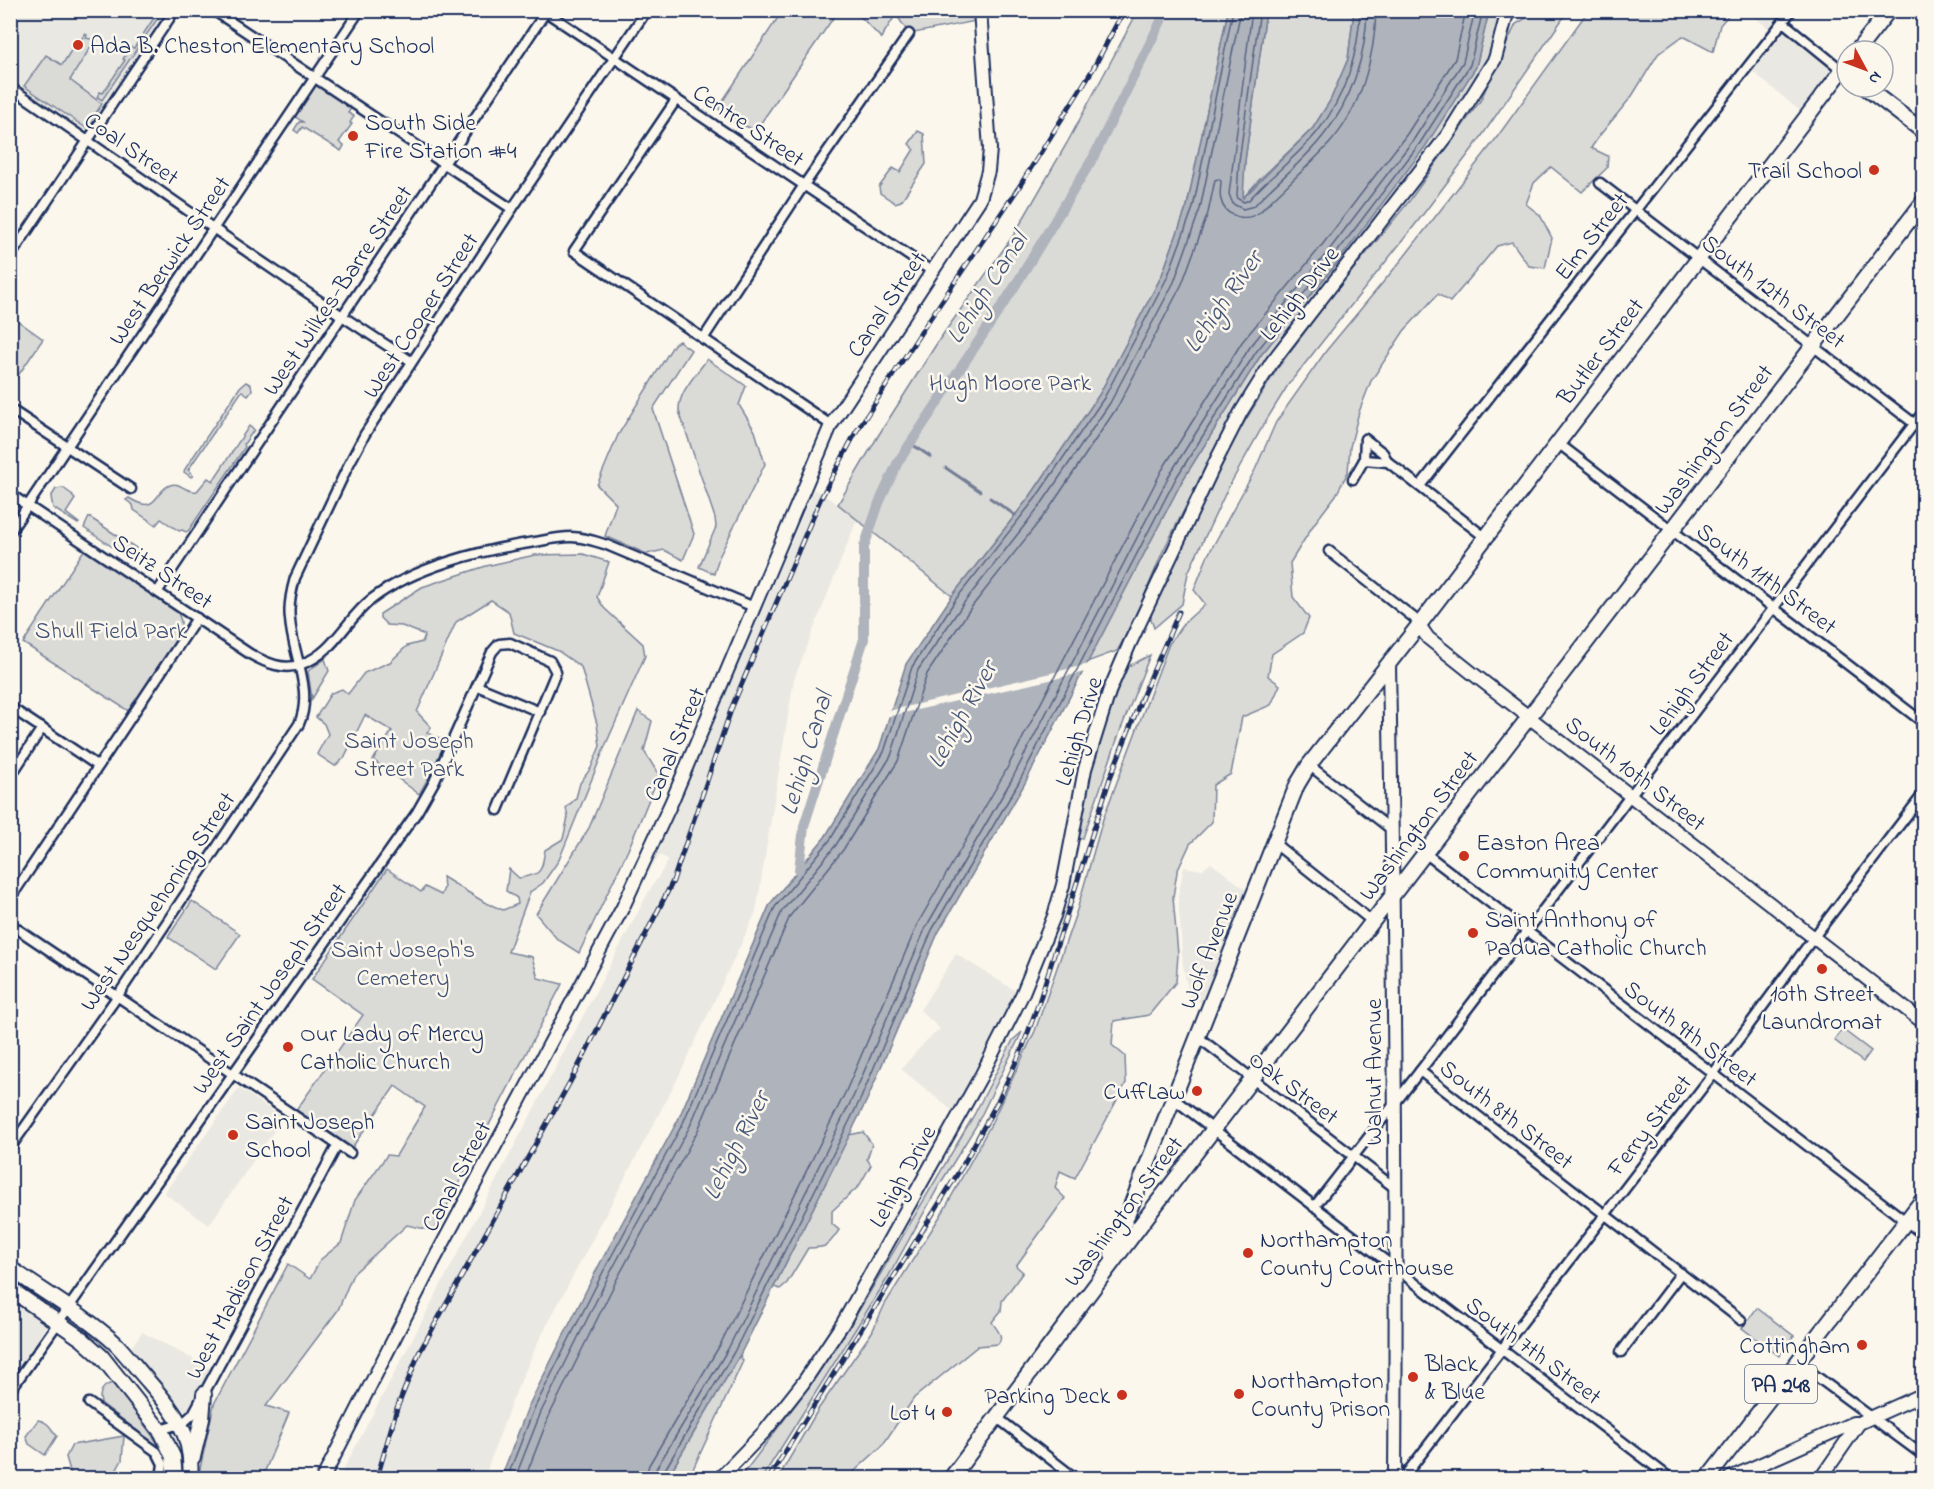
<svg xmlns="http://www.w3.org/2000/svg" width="1934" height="1489" font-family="'Indie Flower',sans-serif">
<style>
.built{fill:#eae8e2}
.green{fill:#dadad7;stroke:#7a849a;stroke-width:1.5}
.water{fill:#afb3bb;stroke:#747e96;stroke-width:1.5}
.pier{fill:#fbf7ec}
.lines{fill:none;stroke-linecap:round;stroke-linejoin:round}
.shore{stroke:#566483;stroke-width:1.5}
.stream{stroke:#747e96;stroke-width:3}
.canal{stroke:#afb3bb;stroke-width:10}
.street-casing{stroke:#1b2f5e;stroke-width:13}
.secondary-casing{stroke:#1b2f5e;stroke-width:16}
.primary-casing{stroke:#1b2f5e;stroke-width:18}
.street{stroke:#fbf7ec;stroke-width:8}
.secondary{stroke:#fbf7ec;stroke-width:12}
.primary{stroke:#fbf7ec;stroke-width:14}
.rail-casing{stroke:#1b2f5e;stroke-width:5}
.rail{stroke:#fbf7ec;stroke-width:3;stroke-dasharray:9;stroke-linecap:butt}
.poi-dot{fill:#c8321e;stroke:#fbf7ec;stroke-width:2}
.labels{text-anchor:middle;stroke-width:5;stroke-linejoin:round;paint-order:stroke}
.shield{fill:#fbf7ec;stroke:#5e6b89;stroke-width:1.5}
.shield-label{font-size:22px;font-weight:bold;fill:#1b2f5e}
.poi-label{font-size:24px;fill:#1b2f5e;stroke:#fbf7ec;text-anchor:start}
.street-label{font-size:24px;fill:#1b2f5e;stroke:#fbf7ec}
.park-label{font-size:24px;fill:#415176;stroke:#fbf7ec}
.water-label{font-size:26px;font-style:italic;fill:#47577a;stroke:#fbf7ec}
</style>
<rect width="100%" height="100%" fill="#fbf7ec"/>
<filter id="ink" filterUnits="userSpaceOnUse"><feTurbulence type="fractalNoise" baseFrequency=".0167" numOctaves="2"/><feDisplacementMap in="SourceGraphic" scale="12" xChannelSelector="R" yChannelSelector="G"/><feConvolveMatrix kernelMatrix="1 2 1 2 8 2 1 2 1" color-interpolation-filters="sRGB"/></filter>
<g filter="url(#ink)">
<g class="built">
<polygon points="10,11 169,11 87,132 11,79"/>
<polygon points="1747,11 1788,11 1780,21 1843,72 1807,117 1745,65 1768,28"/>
<polygon points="814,489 858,517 794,679 756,912 679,1076 538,1342 512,1401 484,1478 339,1478 648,893 669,860 660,855 650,870"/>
<polygon points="1211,863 1248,891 1205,1005 1189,996 1183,965 1178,896 1184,867 1202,870"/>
<polygon points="956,954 1019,993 960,1117 901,1069 926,1041 940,1029 920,1010"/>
<polygon points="239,1088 283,1118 209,1225 164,1193"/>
<polygon points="11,1297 45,1320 48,1324 11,1378"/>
<polygon points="142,1332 212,1369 191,1407 186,1411 180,1412 128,1352"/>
</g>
<g class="green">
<polygon points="783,10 838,11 756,130 731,121 718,108"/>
<polygon points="156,11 162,12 102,100 97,97 100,92 103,93 125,60 123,59 131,47 134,48 156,15 155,13"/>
<polygon points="858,11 890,11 893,19 881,38 858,14"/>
<polygon points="894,11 980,11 981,20 909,34"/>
<polygon points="1138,11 1228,11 1187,206 1162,275 1099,395 1031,495 952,596 838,504 878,436 939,340 1015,233 1067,143"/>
<polygon points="1266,11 1354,11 1348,59 1330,101 1313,128 1258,181 1242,199 1245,161"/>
<polygon points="1489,11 1500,11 1497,42 1446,128 1305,308 1262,366 1238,405 1163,551 1133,623 1117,651 1087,662 1182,481 1261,355 1337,263 1476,67"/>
<polygon points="1538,11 1568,11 1479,140 1418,221 1288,385 1264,424 1227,490 1188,573 1182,604 1154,628 1149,613 1237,434 1277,369 1330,298 1410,200 1480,101 1516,24"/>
<path d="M1588 11H1732L1720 25 1713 52 1683 36 1658 54 1632 96 1600 135 1591 148 1608 156 1607 168 1582 192 1551 167 1534 183 1526 204 1540 215 1552 238 1545 268 1529 266 1512 242 1497 246 1450 302 1438 294 1404 331 1371 381 1359 412 1350 447 1348 472 1336 495 1314 524 1290 563 1293 597 1309 618 1303 633 1272 654 1268 676 1280 685 1271 705 1242 717 1231 774 1213 785 1212 822 1190 844 1177 872 1173 897 1178 954 1176 982 1149 1015 1114 1021 1112 1045 1125 1056 1126 1083 1075 1178 1060 1171 1055 1188 1065 1198 1016 1266 1023 1272 1002 1301 1001 1311 992 1322C996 1329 1005 1336 998 1344L978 1346 914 1398 882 1446 847 1478H778L819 1408 872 1332 885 1304 944 1210 990 1126 1035 1031 1077 910 1103 819 1169 644 1183 624 1205 604 1194 590 1208 555 1255 470 1276 422 1326 351 1404 257 1495 140Z"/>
<polygon points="85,34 87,35 86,38 95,40 70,80 102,104 86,128 24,86 46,55 62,65 77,41 79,42"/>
<polygon points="314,79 353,105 348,113 354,116 350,123 352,124 339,142 344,146 341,151 302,127 298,133 294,130 299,122 303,122 291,114"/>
<polygon points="918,131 924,134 926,164 901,201 895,203 880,193 879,187 893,168 900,172 914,149 909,144"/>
<polygon points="11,316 43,339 11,386"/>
<polygon points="679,341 691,350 653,409 694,534 683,560 664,550 647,554 605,536 616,504 597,485 618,435 674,344"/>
<path d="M707 359 746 386 739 405 755 431 765 464 719 557 714 574 699 567 716 527 715 518 679 411C678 392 697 374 707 359Z"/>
<polygon points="246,382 251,385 252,390 248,395 242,391 188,470 192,474 193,476 191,477 184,472 185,469 240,387"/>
<path d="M249 426 254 430 244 444 245 447 189 530 186 532 182 530 179 531 161 519 156 525 134 510 133 505 126 500 129 498C158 516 154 491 170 485 180 481 185 493 197 491L208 478 213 481Z"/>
<polygon points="63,488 73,495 72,496 75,499 66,513 79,523 78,524 53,508 51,497 56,489"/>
<polygon points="89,517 136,548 131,557 129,558 84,528"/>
<polygon points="88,544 177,610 181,621 181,642 133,714 23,643"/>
<path d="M583 554 609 562 597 597 604 608 643 644 645 656 606 744 559 860 543 883 530 892 508 952 532 957 538 978 562 984 434 1231 407 1225 353 1274 338 1310 266 1406 289 1413 262 1478H198L214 1404 288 1264 310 1279 320 1260 341 1243 355 1200 387 1155 396 1156 425 1107 395 1086 351 1149 295 1112 363 1015 312 979 387 869 421 892 425 887 441 895 444 888 443 877 484 902 503 910 518 904 517 898 506 891 509 869 519 878C543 874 541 872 545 850L563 839 568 817 566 808 576 798 580 783 591 768 600 746 597 724 581 667 558 651 514 633 509 612 491 600 456 622 417 712 431 727 427 733 446 741 431 773 419 794 373 760 392 731 365 715 344 758 335 766 317 754 328 734 324 724 316 717 331 693 342 689 348 694 364 673 390 662 407 646 422 642 425 635 402 626 387 625 380 618V614L422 587 486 566 535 555Z"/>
<polygon points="1150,655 1119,734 1083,838 1078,840 1091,765 1125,668"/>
<polygon points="325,659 329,671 312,699 308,671"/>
<polygon points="638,711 652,721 644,751 659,775 628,850 579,953 557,939 536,914 589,828"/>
<polygon points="192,901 240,934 216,969 168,937"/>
<polygon points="1842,1029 1871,1051 1863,1062 1834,1040"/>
<polygon points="1022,1032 976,1126 940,1184 887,1279 762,1478 740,1478 808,1388 851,1324 974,1115 1013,1040"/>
<path d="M863 1132 872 1144 867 1159 871 1165 859 1186 832 1211V1224L839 1230C828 1246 828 1248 808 1248L787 1283 780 1289 774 1287 849 1135Z"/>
<polygon points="1757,1308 1794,1336 1779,1356 1742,1328"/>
<polygon points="740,1355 743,1361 693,1469 695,1478 667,1478"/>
<path d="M114 1383 159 1445 157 1446 101 1403C98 1393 103 1384 114 1383Z"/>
<path d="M38 1420C48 1421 51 1429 57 1436L45 1455 29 1444 26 1436Z"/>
<polygon points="124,1436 122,1460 112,1478 72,1478 66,1457 72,1445"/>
</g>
<polygon class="water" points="1228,11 1266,11 1245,161 1243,198 1313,128 1330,101 1348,59 1354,11 1489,11 1476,67 1425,147 1337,263 1261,355 1182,481 1024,785 938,933 867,1100 740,1355 667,1478 501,1478 528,1407 597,1269 678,1120 770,904 825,837 879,749 906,664 952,596 1031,495 1099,395 1162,275 1187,206"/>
<polygon class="pier" points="1089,664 1085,672 886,717 888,711"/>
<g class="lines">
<g class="shore">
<path d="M1252 10 1229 194 1233 204 1243 209 1254 206C1276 182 1303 162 1323 136 1352 101 1366 55 1367 10"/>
<path d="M1260 10 1239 161 1237 195 1238 199 1244 202 1249 200C1270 176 1298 156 1318 131 1345 97 1359 53 1360 10"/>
<polyline points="507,1478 534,1409 603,1272 683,1123 775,907 830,840 884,752 912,667 956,599 1035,499 1104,398 1167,278 1193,208 1233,10"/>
<polyline points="515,1478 541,1412 609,1275 690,1126 782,911 836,845 891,756 918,670 963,604 1042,503 1110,403 1174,282 1200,209 1241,10"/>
<path d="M525 1478 549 1416 617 1279 698 1130 790 916 843 850 898 761 927 674 970 609 1049 509 1118 406 1182 284 1208 213 1215 180 1218 179 1221 181C1221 187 1219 194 1221 200 1225 218 1246 222 1260 212 1282 189 1307 168 1329 144 1361 109 1375 56 1376 10"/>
<polyline points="645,1478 649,1465 720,1345 846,1091 918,923 1004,774 1162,470 1242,342 1319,249 1407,134 1455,59 1466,10"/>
<polyline points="654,1478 656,1469 728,1349 854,1095 926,927 1012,779 1170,474 1250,347 1326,254 1414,139 1463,62 1475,10"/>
<polyline points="662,1478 663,1473 734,1352 861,1098 932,930 1019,782 1176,478 1256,352 1332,259 1420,143 1470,65 1483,10"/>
</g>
<g class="stream">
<polyline points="910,443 931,457"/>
<polyline points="946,468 980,491"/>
<polyline points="990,498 1015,515"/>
</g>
<polyline class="canal" points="799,870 804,826 864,639 864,547 879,503 898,462 1012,291 1093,158 1161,21 1164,10"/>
<g class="street-casing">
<g id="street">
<polyline points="213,10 512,209"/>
<polyline points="543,10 933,272"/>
<polyline points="1783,22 1842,70"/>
<path d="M10 87C144 179 275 274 411 361"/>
<polyline points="676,100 574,251 831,425"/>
<polyline points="1600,183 1924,431"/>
<polyline points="10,257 175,10"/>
<polyline points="703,339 804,185 909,34"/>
<polyline points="10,409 131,489"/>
<polyline points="1558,443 1924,723"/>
<polyline points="1364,460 1388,462 1383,453 1365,439"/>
<polyline points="1388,462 1486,538"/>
<polyline points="1353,479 1364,460 1365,439"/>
<polyline points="1420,486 1792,10"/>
<path d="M10 494 250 654C266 663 284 671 302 664 334 653 346 619 372 599 414 567 482 550 535 542 546 540 559 537 571 537 583 537 595 541 607 545L754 607"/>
<polyline points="10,532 360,10"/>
<polyline points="1329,551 1414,618 1419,625"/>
<polyline points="158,591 547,10"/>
<polyline points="477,686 540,712"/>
<polyline points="10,707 98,766"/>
<polyline points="1309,765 1392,830"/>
<polyline points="10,777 42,728"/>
<polyline points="1274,843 1373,922"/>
<polyline points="1425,853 1924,1235"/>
<polyline points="10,899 197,618"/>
<polyline points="10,924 350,1153"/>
<polyline points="1198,1037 1395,1188"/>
<polyline points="1420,1071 1741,1320"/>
<polyline points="1174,1099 1670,1478"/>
<path d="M10 1148 117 997 299 724C314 690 292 654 290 619 288 605 291 592 295 578L348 466 365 434 512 209 647 10"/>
<polyline points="1314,1207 1420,1071 1924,411"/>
<polyline points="1621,1352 1681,1273"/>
<polyline points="1797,1362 1924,1456"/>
<polyline points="10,1391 417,812 434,782 492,652 499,644 510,643 550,661 556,672 498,810"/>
<polyline points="89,1403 157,1452 163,1464 161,1478"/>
<polyline points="995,1416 1075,1478"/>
<polyline points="160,1430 183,1423 193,1414 337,1146"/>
<polyline points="1403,1478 1713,1074 1814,937 1924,793"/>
</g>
</g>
<g class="secondary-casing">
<g id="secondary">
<polyline points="1419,625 1428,638 1472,673 1924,1023"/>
<path d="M1389 665C1394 936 1397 1207 1395 1478"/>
<polyline points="323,1478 433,1262 623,907 672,801 831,425 980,199 988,171 990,149 980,10"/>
<polyline points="720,1478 765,1431 803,1383 843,1323 981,1076 1022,995 1054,916 1063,885 1085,769 1109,692 1130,643 1215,463 1241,412 1272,362 1447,136 1495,59 1508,10"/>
<polyline points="1730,1478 1853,1423 1859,1423 1924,1394"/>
<polyline points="1821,1478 1859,1423"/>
</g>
</g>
<g class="primary-casing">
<g id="primary">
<polyline points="1857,51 1889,10"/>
<polyline points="1865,87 1924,132"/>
<polyline points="1112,1254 1297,785 1309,765 1419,625 1847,64"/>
<path d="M10 1268C45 1293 84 1315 115 1343 127 1355 137 1369 148 1381 175 1412 194 1436 190 1478"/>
<polyline points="10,1289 82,1339 102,1357 162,1433 173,1457 175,1478"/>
<polyline points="193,1457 202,1419 204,1394"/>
<polyline points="951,1478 1151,1211 1924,201"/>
<polyline points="1708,1478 1924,1198"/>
</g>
</g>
<use href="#street" class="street"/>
<use href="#secondary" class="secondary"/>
<use href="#primary" class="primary"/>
<g class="rail-casing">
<g id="rail">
<polyline points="377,1478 397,1408 419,1353 575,1073 673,881 732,707 820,500 856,432 927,323 1019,187 1093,69 1124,10"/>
<polyline points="769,1478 963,1165 999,1099 1022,1049 1039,1002 1110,778 1142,697 1179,612"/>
</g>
</g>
<use href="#rail" class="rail"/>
</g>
</g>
<g class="poi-dot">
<circle cx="78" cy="45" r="6"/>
<circle cx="353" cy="136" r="6"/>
<circle cx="1874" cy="170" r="6"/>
<circle cx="1464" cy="856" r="6"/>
<circle cx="1473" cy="933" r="6"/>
<circle cx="1822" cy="969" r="6"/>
<circle cx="288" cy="1047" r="6"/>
<circle cx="1197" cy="1091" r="6"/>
<circle cx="233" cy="1135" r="6"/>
<circle cx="1248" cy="1253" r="6"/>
<circle cx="1862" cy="1345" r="6"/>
<circle cx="1413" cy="1377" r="6"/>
<circle cx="1239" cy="1394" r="6"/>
<circle cx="1122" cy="1395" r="6"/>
<circle cx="947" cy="1412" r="6"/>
</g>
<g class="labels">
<rect class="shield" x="1745" y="1365" width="72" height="38" rx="4.5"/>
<g class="shield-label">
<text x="1781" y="1392">PA 248</text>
</g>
<g class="poi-label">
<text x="90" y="53">Ada B. Cheston Elementary School</text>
<text x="365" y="130">South Side<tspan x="365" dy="28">Fire Station #4</tspan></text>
<text x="1862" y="178" text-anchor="end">Trail School</text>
<text x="1476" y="850">Easton Area<tspan x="1476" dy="28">Community Center</tspan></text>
<text x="1485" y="927">Saint Anthony of<tspan x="1485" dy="28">Padua Catholic Church</tspan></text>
<text x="1822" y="1001" text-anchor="middle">10th Street<tspan x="1822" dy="28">Laundromat</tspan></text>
<text x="300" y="1041">Our Lady of Mercy<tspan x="300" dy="28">Catholic Church</tspan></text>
<text x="1185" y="1099" text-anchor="end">CuffLaw</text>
<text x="245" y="1129">Saint Joseph<tspan x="245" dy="28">School</tspan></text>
<text x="1260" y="1247">Northampton<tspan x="1260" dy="28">County Courthouse</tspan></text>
<text x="1850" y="1353" text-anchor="end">Cottingham</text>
<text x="1425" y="1371">Black<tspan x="1425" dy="28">&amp; Blue</tspan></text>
<text x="1251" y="1388">Northampton<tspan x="1251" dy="28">County Prison</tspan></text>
<text x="1110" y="1403" text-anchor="end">Parking Deck</text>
<text x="935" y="1420" text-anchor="end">Lot 4</text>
</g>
<g class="street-label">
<text transform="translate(749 125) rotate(34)" y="8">Centre Street</text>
<text transform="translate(132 148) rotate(35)" y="8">Coal Street</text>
<text transform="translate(1591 236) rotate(-52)" y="8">Elm Street</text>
<text transform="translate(169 260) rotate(-56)" y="8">West Berwick Street</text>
<text transform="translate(337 290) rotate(-56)" y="8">West Wilkes-Barre Street</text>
<text transform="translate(1774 291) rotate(37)" y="8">South 12th Street</text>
<text transform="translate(1299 293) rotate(-52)" y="8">Lehigh Drive</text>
<text transform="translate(886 304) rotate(-56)" y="8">Canal Street</text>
<text transform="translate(420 315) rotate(-57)" y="8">West Cooper Street</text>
<text transform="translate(1600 351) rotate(-53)" y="8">Butler Street</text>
<text transform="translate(1713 439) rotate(-53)" y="8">Washington Street</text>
<text transform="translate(163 571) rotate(34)" y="8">Seitz Street</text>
<text transform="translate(1767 578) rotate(37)" y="8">South 11th Street</text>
<text transform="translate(1691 683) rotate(-53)" y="8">Lehigh Street</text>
<text transform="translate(1078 731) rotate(-73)" y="8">Lehigh Drive</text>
<text transform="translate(674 744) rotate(-67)" y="8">Canal Street</text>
<text transform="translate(1636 773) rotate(38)" y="8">South 10th Street</text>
<text transform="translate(1418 825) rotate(-53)" y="8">Washington Street</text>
<text transform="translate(157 901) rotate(-56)" y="8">West Nesquehoning Street</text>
<text transform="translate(1208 950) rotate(-69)" y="8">Wolf Avenue</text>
<text transform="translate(269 988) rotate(-55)" y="8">West Saint Joseph Street</text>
<text transform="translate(1691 1033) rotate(37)" y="8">South 9th Street</text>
<text transform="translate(1373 1072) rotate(-90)" y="8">Walnut Avenue</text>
<text transform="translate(1294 1087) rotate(37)" y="8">Oak Street</text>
<text transform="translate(1507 1114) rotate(38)" y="8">South 8th Street</text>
<text transform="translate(1649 1125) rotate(-52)" y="8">Ferry Street</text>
<text transform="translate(456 1176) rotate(-62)" y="8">Canal Street</text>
<text transform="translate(902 1176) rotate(-61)" y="8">Lehigh Drive</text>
<text transform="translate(1123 1211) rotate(-53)" y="8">Washington Street</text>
<text transform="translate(239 1287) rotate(-62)" y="8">West Madison Street</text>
<text transform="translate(1534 1350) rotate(37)" y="8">South 7th Street</text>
</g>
<g class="park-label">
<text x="1010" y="390">Hugh Moore Park</text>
<text x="111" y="638">Shull Field Park</text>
<text x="409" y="748">Saint Joseph<tspan x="409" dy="28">Street Park</tspan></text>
<text x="403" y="957">Saint Joseph's<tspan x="403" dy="28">Cemetery</tspan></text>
</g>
<g class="water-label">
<text transform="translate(986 287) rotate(-57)" y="9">Lehigh Canal</text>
<text transform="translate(1222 301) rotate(-55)" y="9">Lehigh River</text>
<text transform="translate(961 714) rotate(-61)" y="9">Lehigh River</text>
<text transform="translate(805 753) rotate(-73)" y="9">Lehigh Canal</text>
<text transform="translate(735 1145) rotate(-63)" y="9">Lehigh River</text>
</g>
</g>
<rect width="1934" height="1489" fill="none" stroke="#fbf7ec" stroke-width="36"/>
<rect x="18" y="18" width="1898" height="1453" fill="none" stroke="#1b2f5e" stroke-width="2" filter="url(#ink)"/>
<g transform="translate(1865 69) rotate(131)"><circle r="28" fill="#fbf7ec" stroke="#a1a7b3" stroke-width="1.5"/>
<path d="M0-4.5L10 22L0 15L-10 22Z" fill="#c8321e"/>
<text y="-9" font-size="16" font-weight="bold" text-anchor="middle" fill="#1b2f5e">N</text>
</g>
</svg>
